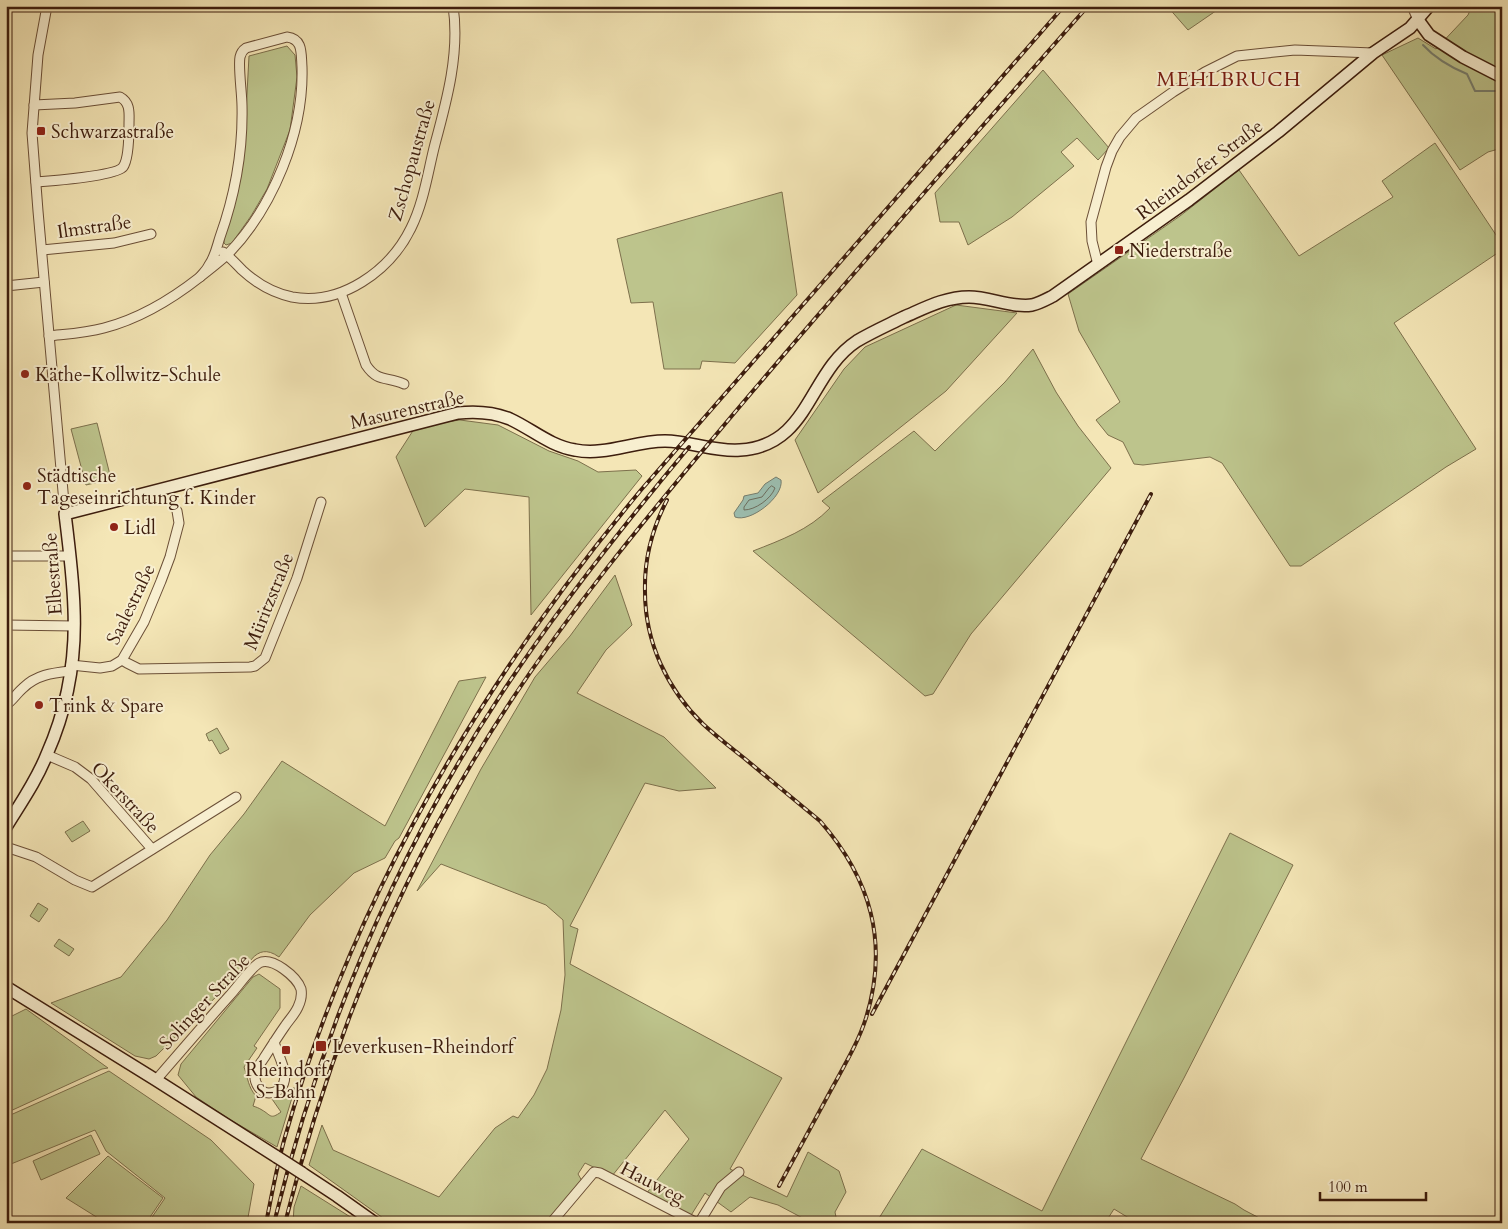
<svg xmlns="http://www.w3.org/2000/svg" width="1508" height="1229" font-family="Cardo,serif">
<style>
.green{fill:#bdc48c;stroke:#7d704c}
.water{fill:#9cbfb1;stroke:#767e6f}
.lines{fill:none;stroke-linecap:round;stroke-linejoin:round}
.shore{stroke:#6c6e5f;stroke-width:1}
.stream{stroke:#767e6f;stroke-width:2}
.street-casing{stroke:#6b4f37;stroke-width:11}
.secondary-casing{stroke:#3d1d0d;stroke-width:14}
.street{stroke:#f8efd0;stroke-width:9}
.secondary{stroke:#f8efd0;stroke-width:11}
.rail-casing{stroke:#3d1d0d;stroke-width:4}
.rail{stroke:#f8efd0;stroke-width:2;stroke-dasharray:5.5;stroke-linecap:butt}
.secondary-bridge-casing{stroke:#3d1d0d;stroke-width:14;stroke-linecap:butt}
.secondary-bridge{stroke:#f8efd0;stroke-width:11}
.poi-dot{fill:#8f2418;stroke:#f8efd0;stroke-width:2}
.labels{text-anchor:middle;stroke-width:4;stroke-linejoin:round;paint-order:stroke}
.poi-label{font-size:19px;fill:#3d1d0d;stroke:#f8efd0;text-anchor:start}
.street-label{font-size:19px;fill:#3d1d0d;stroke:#f8efd0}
.neighbourhood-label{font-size:20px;letter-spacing:1px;fill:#7a1f14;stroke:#f8efd0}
</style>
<rect width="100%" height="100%" fill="#f4e6b6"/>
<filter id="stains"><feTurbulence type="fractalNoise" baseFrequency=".004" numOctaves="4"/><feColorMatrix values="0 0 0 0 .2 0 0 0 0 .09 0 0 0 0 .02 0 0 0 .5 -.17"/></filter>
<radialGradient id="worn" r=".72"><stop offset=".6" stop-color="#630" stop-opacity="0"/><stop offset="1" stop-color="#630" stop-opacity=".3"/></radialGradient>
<g class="green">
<polygon points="1167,6 1223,6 1188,30"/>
<polygon points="1472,6 1502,6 1502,148 1488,152 1460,170 1382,55 1418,38 1436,49 1468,15"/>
<polygon points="287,46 295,55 297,77 290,130 267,189 251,216 232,243 226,245 224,243 224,239 245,131 249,56"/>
<polygon points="1043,70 1109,148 1098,160 1077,138 1061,152 1074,166 1012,217 968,245 959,222 940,222 935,193"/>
<polygon points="1435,143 1502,244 1502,250 1394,323 1476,449 1446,467 1301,566 1290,566 1222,463 1210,457 1143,465 1134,464 1123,442 1108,435 1096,420 1120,402 1079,331 1068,294 1180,216 1239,170 1299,256 1393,197 1382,181"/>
<polygon points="782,192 797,295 735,363 702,361 700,369 664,369 653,302 631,303 617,239"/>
<polygon points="956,305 1017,313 946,391 818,493 795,440 844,369 865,347"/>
<path d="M1033 349 1056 392 1078 426 1111 468 971 634 933 694 925 696 753 551C781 540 809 530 830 508L822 501 914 431 935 451 1005 382Z"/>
<polygon points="460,420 498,425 549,451 578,461 598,472 636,470 642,476 531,615 529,497 465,489 425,527 396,457 416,426"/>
<polygon points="97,423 111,479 86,485 71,429"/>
<polygon points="615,575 632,625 606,650 577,693 664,737 716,788 679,791 645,783 570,926 578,929 570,964 782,1078 730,1169 787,1197 808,1152 839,1171 846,1192 835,1212 837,1222 812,1223 778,1205 750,1197 731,1212 705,1193 690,1217 646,1194 689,1139 665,1110 612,1176 585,1163 578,1174 582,1181 547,1223 390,1223 309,1165 322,1125 333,1150 439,1197 495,1128 513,1116 518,1118 534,1095 547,1069 561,1010 565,975 563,920 546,905 441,864 417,891 481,769 535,677 570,636"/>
<path d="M486 677 399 838 395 841 385 858 354 873 310 915 279 957C254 939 248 971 232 981 229 983 227 983 224 984L227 986 156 1056 149 1059 135 1056 51 1003 121 977 167 920 210 855 244 814 282 761 385 826 459 681Z"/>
<polygon points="217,728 229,749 220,754 212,740 209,741 206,734"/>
<polygon points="83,821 90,831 72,842 65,832"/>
<polygon points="1230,833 1293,865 1184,1078 1141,1159 1235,1204 1244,1210 1269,1223 1137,1223 1114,1209 1105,1223 876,1223 922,1149 1042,1211"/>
<polygon points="38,903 48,909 39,922 30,916"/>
<polygon points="59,939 74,949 69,956 54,946"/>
<path d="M259 974 280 989V1008L254 1046 257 1048 244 1067C248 1078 248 1087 256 1096L253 1106C256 1107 259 1108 262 1110 271 1115 270 1120 281 1112L272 1099 284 1096 293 1088H295L277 1147 229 1119 196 1097 178 1075 181 1064 253 977Z"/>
<polygon points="26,1009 108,1068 102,1069 6,1113 6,1019"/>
<polygon points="109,1071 211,1140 254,1184 247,1223 148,1223 165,1198 106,1151 95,1130 6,1166 6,1117"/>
<polygon points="91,1135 100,1154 41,1180 33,1161"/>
<polygon points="108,1156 163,1198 146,1223 106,1223 66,1198"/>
<polygon points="301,1186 360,1223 293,1223 294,1207"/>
</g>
<path class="water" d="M776 477 781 480C784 497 750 523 735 517L734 513 743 500 744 496 758 493 765 484Z"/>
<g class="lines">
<path class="shore" d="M772 486 775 488C771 499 755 510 744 510V507L749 500 762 497 769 488Z"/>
<path class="stream" d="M1423 45C1435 58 1450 67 1467 74L1475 91H1502"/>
<g class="street-casing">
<g id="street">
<polyline points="47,6 38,55 32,133 38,211 65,514"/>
<polyline points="1412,6 1418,20"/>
<path d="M287 37C303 39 301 53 302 67 304 132 273 208 227 255 218 263 209 270 200 277 203 273 207 270 209 265 215 257 217 246 220 237 235 195 243 150 242 106 242 94 238 66 240 57 241 52 243 50 246 48Z"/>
<path d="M34 105 75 103 120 97C131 103 129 114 129 124 129 135 129 159 123 167 116 176 50 181 36 182"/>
<polyline points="42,250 114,243 151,234"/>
<path d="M223 252C230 257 236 264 242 270 256 283 273 293 292 297 341 306 390 271 411 228 424 202 428 171 435 144 447 100 460 52 453 6"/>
<polyline points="1099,264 1097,261 1092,241 1091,222 1106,167 1112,151 1120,137 1136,118 1173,92 1205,72 1237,56 1295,50 1373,53"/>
<polyline points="6,286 44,282"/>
<path d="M341 293 366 365C378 383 387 376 404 384"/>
<path d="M49 336C67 334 86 333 104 328 139 319 172 299 200 277"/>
<polyline points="6,556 70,556"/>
<polyline points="6,625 74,626"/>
<polyline points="122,660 127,663 139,669 250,667 255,666 265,658 297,578 321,502"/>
<polyline points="71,665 100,668 112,666 122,660 144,622 161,581 170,557 179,523 177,511"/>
<path d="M6 705C13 700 17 693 23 688 36 675 52 673 70 671"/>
<polyline points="47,755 75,767 91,779 152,849"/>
<polyline points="6,847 36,857 75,880 92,887 236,797"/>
<path d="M156 1080C181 1051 206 1022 231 994 239 985 250 969 259 963 272 956 297 977 301 989 302 995 301 1001 298 1007 295 1014 289 1020 285 1026 278 1036 271 1047 264 1058 261 1063 256 1068 255 1074 254 1083 260 1093 269 1093 273 1093 277 1091 280 1089 292 1077 278 1056 274 1042"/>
<polyline points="551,1223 594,1172 600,1173 697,1223"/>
<polyline points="699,1223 721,1187 739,1172"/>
</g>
</g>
<g class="secondary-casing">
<g id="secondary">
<polyline points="1418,20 1429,35 1463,57 1502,77"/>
<path d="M6 827C20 804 37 780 47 754 67 709 76 658 74 609 73 577 69 546 65 514L458 413C476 411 493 412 510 419 532 429 550 446 575 450 605 456 634 441 665 441 690 441 714 452 740 450 810 446 808 373 857 341 872 332 888 325 904 317 925 308 945 297 969 297 990 297 1011 308 1032 305 1040 303 1047 299 1053 296L1189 200 1278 132 1373 53 1410 28 1429 6"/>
<polyline points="6,987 156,1080 277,1157"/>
<polyline points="302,1173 337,1196 375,1223"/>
</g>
</g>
<use href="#street" class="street"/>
<use href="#secondary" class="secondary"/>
<g class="rail-casing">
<g id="rail">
<path d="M667 500C652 529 644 559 645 592 645 642 667 689 703 724 716 736 730 747 744 758 769 779 795 800 820 821 871 879 889 943 866 1018 858 1043 844 1066 831 1090 814 1122 796 1154 779 1186"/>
<polyline points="872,1014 1151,494"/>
<path d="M266 1223C272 1194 277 1165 285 1137 353 898 483 680 641 490L1064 6"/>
<path d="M274 1223C320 1036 394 857 500 696 557 609 622 527 689 447"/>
<path d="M285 1223C326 1060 388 902 475 758 554 626 653 509 752 392 863 262 975 134 1088 6"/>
</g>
</g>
<use href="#rail" class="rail"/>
<g class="secondary-bridge-casing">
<polyline id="secondary-bridge" points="277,1157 302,1173"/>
</g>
<use href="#secondary-bridge" class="secondary-bridge"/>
</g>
<g class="poi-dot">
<rect x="36" y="126" width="10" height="10" rx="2.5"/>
<rect x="1114" y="245" width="10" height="10" rx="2.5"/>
<circle cx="25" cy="374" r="5"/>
<circle cx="27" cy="486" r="5"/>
<circle cx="114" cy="527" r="5"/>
<circle cx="39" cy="705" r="5"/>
<rect x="315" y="1040" width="12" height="12" rx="2.5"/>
<rect x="281" y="1045" width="10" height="10" rx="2.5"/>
</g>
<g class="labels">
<g class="poi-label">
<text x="51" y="138">Schwarzastraße</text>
<text x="1129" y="257">Niederstraße</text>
<text x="35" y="381">Käthe-Kollwitz-Schule</text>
<text x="37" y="482">Städtische<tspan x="37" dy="22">Tageseinrichtung f. Kinder</tspan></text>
<text x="124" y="534">Lidl</text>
<text x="49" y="712">Trink &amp; Spare</text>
<text x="332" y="1053">Leverkusen-Rheindorf</text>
<text x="286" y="1076" text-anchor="middle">Rheindorf<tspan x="286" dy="22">S-Bahn</tspan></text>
</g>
<g class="street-label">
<text transform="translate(411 160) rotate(-74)" y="7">Zschopaustraße</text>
<text transform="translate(1199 169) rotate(-37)" y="7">Rheindorfer Straße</text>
<text transform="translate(94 226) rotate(-8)" y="7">Ilmstraße</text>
<text transform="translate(407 409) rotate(-13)" y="7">Masurenstraße</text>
<text transform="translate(52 574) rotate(-94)" y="7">Elbestraße</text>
<text transform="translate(268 601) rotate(-68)" y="7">Müritzstraße</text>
<text transform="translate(130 604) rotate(-64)" y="7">Saalestraße</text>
<text transform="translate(126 797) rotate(47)" y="7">Okerstraße</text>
<text transform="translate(204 1001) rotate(-47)" y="7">Solinger Straße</text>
<text transform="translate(653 1182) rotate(27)" y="7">Hauweg</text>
</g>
<g class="neighbourhood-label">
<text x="1229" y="86">MEHLBRUCH</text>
</g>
</g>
<rect width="1508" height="1229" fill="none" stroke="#f4e6b6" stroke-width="25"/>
<rect x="8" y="8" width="1493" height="1214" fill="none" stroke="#3d1d0d" stroke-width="2.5"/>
<rect x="12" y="12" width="1483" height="1204" fill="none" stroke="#3d1d0d"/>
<path d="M1320 1192v8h106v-8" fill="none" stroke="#3d1d0d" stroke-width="2.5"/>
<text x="1328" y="1192" font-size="15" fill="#3d1d0d" stroke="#f8efd0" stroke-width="4" paint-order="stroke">100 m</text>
<rect width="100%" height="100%" filter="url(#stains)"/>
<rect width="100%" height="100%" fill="url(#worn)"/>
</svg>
